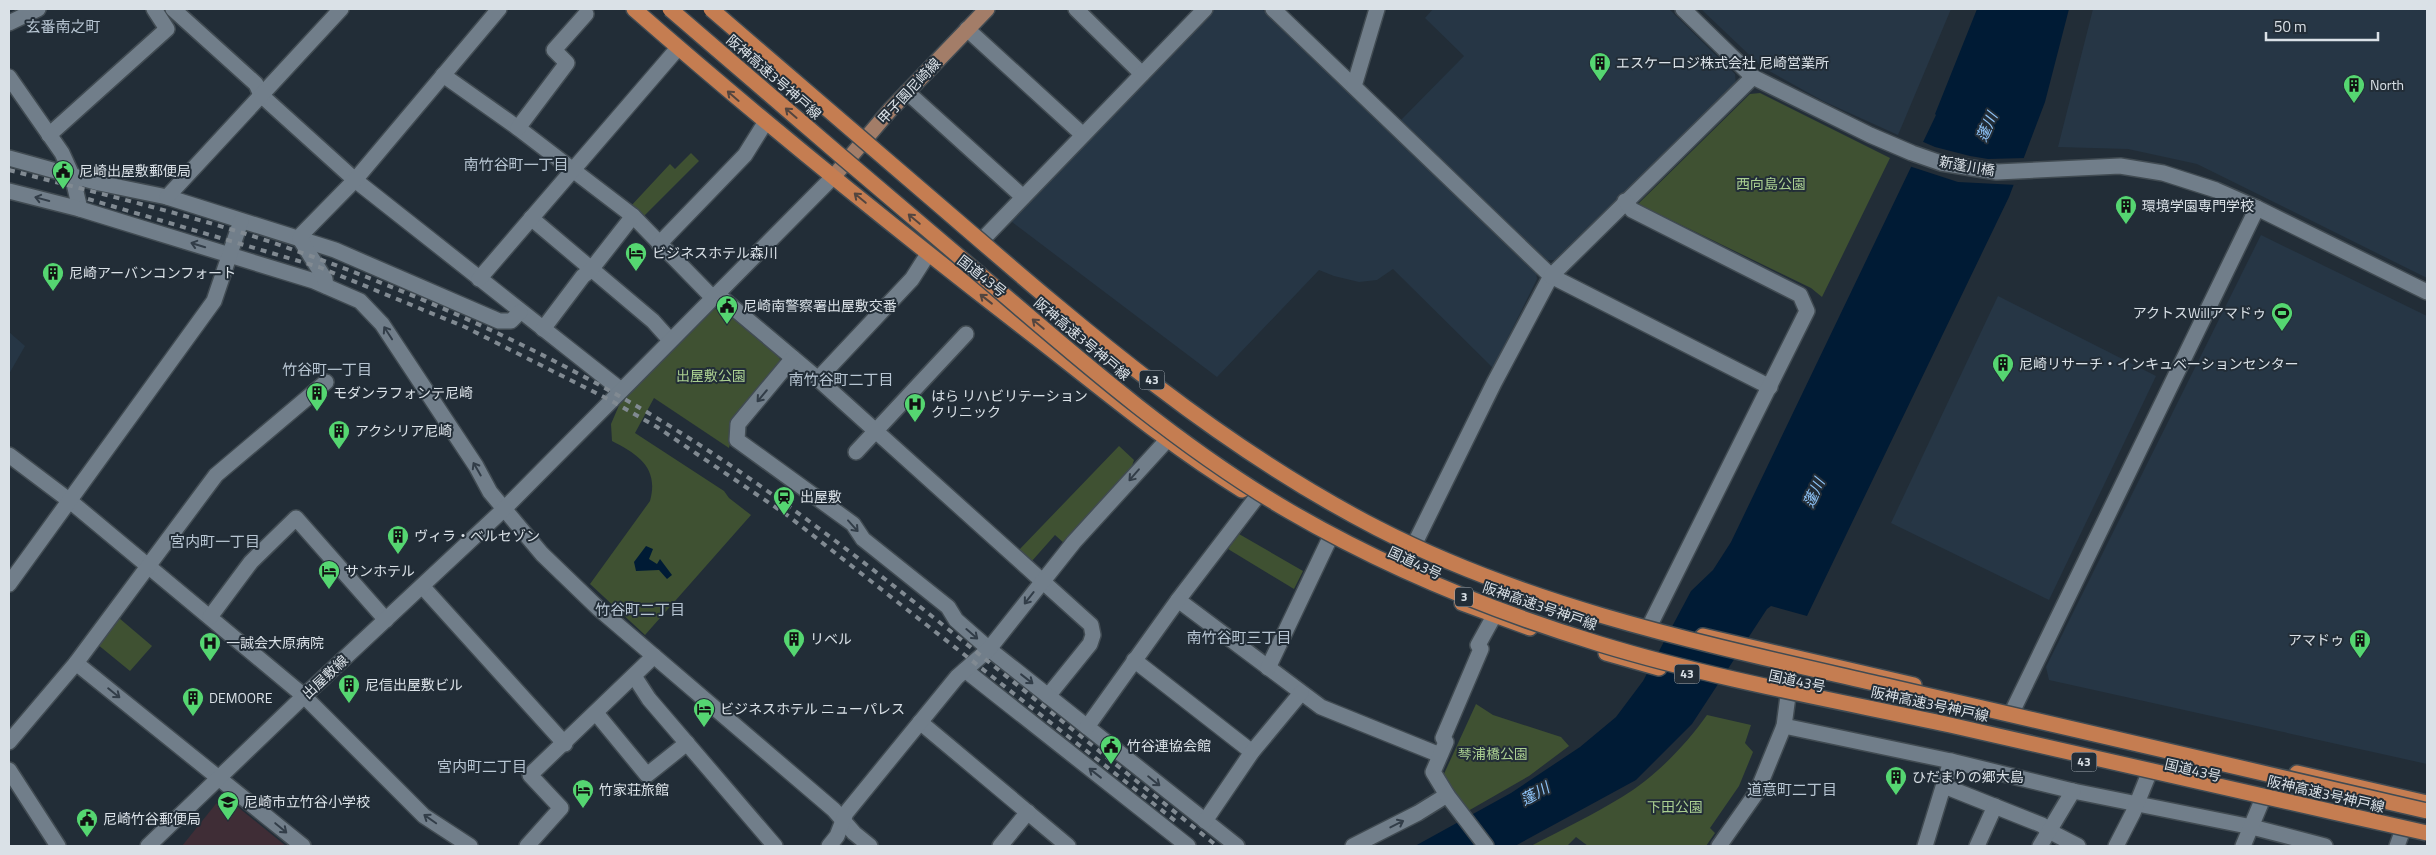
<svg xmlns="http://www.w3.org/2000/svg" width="2436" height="855" font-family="'Titillium Web','Noto Sans JP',sans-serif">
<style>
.built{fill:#263645}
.education{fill:#3f2d36}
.green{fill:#3f5132}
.water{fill:#001b35}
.pier{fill:#222d37}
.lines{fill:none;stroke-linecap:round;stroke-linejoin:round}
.minor-casing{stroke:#414b52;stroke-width:18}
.major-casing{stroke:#414b52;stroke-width:18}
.highway-casing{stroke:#414b52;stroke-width:18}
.minor{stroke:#717e8a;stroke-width:15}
.major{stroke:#a37d68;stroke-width:15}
.highway{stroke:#c57d51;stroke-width:15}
.rail{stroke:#818a92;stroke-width:4;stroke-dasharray:6 6;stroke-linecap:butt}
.highway-bridge-casing{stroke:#414b52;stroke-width:18;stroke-linecap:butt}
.highway-bridge{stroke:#c57d51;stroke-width:15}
.oneway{stroke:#53453f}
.oneway2{stroke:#323d48}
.labels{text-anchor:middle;stroke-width:4;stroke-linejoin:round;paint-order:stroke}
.shield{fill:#222d37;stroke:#a3abb2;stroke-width:1}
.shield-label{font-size:12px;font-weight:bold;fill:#dae1e7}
.poi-label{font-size:14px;fill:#dae1e7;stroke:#222d37;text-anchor:start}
.street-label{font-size:14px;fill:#dae1e7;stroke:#222d37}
.park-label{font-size:14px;fill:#aacf91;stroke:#222d37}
.neighbourhood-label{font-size:15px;fill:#b7c5d2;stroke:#222d37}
.water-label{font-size:15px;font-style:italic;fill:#8fc4f8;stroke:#222d37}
</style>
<rect width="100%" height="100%" fill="#222d37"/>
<g class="built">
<polygon points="1214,9 1262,9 1536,272 1537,279 1493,368 1393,269 1377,280 1359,282 1334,276 1319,270 1217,377 1008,219"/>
<polygon points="1433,9 1669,9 1735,74 1736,85 1558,260 1546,260 1401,120 1464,56 1425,18"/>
<polygon points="1701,9 1951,9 1898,135 1823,101 1762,67"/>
<polygon points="2093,9 2427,9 2427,278 2197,164 2128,149 2058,147"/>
<polygon points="2261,235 2427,316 2427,764 2049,680 2046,667"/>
<polygon points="1998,296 2156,376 2049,600 1891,523"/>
<polygon points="9,332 25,346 9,374"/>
</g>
<polygon class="education" points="223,795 286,846 182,846"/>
<g class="green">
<polygon points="1760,93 1890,158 1822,297 1811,288 1638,204 1750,94"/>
<polygon points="691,153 699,161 642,218 630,207 670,164 675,169"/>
<path d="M715 309 723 310 779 357 781 362 732 436 729 448 654 398 635 433 724 491 729 498 751 515 645 635 590 584 650 501C659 468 639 455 612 441L611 424 620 403 703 317Z"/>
<polygon points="1119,446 1134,460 1132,466 1065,544 1055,535 1031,562 1018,551"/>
<polygon points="1239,534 1303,571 1294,589 1228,549"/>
<polygon points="119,618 152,646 130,671 97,644"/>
<polygon points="1476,704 1493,715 1561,737 1569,746 1529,776 1468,811 1453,793 1443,776"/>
<path d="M1707 715 1751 725 1745 743 1753 752 1739 786 1710 828 1715 833 1706 846H1588L1576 837 1567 846H1531C1561 830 1593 815 1622 797 1655 777 1685 746 1707 715Z"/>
</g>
<g class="water">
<polygon points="1977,9 2069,9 2045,102 2009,197 1807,616 1771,606 1767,609 1692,724 1636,780 1515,846 1415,846 1511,793 1580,747 1616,717 1643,681 1691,591 1713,570 1731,542 1936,115 1935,114"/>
<polygon points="646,546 653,549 649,559 657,564 660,559 672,575 667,579 659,570 636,571 634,562"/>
</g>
<polygon class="pier" points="1921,141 1935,147 1970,156 1988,159 2027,158 2017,185 1958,182 1909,166"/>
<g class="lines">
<g class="minor-casing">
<g id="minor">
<polyline points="173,9 256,84 261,95 355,180 621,390"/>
<polyline points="1076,9 1142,74"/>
<polyline points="1273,9 1551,276 1494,383 1415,543"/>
<polyline points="1683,9 1753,77 1870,135 1912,153 1941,163 1997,172 2120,166 2163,173 2216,190 2257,208 2427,292"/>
<polyline points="9,23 38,9"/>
<polyline points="967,29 1083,135"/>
<polyline points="443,75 518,128 633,216 713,298"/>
<polyline points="9,77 62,153 72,175 80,209"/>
<polyline points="1753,77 1551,276 1770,387"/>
<polyline points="1354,86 1377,9"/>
<polyline points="907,92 1023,197"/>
<polyline points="518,128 567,63 554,50 586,14"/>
<polyline points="49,135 167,29 154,9"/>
<polyline points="9,158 99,183 167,197 335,250 499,321 511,321 520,312"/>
<polyline points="9,191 80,209 314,281 360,301 382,324 476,466 490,492 542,554 599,609 834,810 854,833 870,846"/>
<polyline points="167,197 341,9"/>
<polyline points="1625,201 1632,210 1800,295 1807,311 1651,623"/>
<polyline points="531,218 653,321 670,340"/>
<polyline points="983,239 1205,9"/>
<polyline points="659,244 745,155 765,123"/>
<polyline points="479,279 678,48"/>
<polyline points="326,286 325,279 300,239 302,234 355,180 499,9"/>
<polyline points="717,294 818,379 1091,625 1093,635 1090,644 1048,696"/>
<polyline points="543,329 583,276 590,271 633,216"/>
<polyline points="793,358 738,424 737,440 853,524 863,539 948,607 956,620 989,649 1237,846"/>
<polyline points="818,379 912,279 928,254"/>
<polyline points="856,452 966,334"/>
<polyline points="9,455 70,501 304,696 424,816 470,846"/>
<polyline points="1256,498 1178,600 1321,707 1440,755"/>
<polyline points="9,584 214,301 241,221"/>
<polyline points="422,586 565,744"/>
<polyline points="210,617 251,562 296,518 386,620"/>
<polyline points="1134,660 1252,752"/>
<polyline points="76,663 303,846"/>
<polyline points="1268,668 1329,540"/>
<polyline points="965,670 1188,846"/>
<polyline points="634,676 649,699 775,846"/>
<polyline points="2014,708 2257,208"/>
<polyline points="596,713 647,775 687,743"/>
<polyline points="920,722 1068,846"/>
<polyline points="1784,726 1951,761 2073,791 2252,827 2325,846"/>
<polyline points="1087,727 1178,600"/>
<polyline points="9,742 76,663 216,475 326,382"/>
<polyline points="9,770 58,846"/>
<polyline points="1944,786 2042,825 2049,831 2078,846"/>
<polyline points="1205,821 1252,752 1301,693"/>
<polyline points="148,846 304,696 503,510 834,176"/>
<polyline points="527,846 561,808 530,775 654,656"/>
<polyline points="829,846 837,836 846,813 957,677 989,649 1074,542 1168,439"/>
<polyline points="1000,846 1028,812"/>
<polyline points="1353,846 1418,813 1447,795"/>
<polyline points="1486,846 1447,795 1433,772 1446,742 1443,738 1481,649 1478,645 1494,616"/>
<polyline points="1719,846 1757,792 1784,726 1788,696"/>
<polyline points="1925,846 1951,761"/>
<polyline points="1977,846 1995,806"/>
<polyline points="2040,846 2073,791"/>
<polyline points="2116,846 2133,813 2148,776"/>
<polyline points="2243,846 2261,803"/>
<polyline points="2397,846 2401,835"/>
</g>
</g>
<g class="major-casing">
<polyline id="major" points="834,176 890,110 987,9"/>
</g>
<g class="highway-casing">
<g id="highway">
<path d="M634 9C762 121 894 228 1029 332 1099 386 1167 444 1242 490"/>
<polyline points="1462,603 1530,628"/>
<polyline points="1703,636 1914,685"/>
<polyline points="1606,653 1659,668"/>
<polyline points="2297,773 2427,803"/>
</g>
</g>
<use href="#minor" class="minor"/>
<use href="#major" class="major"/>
<use href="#highway" class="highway"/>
<g class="rail">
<path d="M9 170C97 193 187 214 274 243 387 282 498 329 603 387 727 455 838 541 948 629 1038 702 1128 774 1217 846"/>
<polyline points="88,199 319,267 465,327 608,399 657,427 787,515 1178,823"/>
</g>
<g class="highway-bridge-casing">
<g id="highway-bridge">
<path d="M670 9C778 102 887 196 996 288 1089 368 1183 449 1289 511 1387 568 1492 611 1600 644 1715 679 1834 700 1950 725 2110 760 2268 798 2427 833"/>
<path d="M711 9C792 78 873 148 954 218 1087 333 1220 447 1377 528 1536 610 1714 646 1887 686 2067 727 2247 769 2427 811"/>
</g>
</g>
<use href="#highway-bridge" class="highway-bridge"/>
</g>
<defs><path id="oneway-shaft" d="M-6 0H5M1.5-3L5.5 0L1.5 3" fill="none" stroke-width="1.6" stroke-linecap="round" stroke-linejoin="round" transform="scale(1.25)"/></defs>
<g class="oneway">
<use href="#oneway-shaft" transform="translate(733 96) rotate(-139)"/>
<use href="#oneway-shaft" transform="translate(791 113) rotate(-139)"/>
<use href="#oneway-shaft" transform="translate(860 198) rotate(-140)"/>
<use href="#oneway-shaft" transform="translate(914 219) rotate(-140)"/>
<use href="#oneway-shaft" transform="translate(986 299) rotate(-142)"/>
<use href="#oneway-shaft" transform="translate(1038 324) rotate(-140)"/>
</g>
<g class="oneway2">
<use href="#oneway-shaft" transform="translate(42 199) rotate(-165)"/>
<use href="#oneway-shaft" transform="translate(198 245) rotate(-163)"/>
<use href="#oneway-shaft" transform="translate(388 333) rotate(-123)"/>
<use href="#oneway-shaft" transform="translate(762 396) rotate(130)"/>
<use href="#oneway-shaft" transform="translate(477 469) rotate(-120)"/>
<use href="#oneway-shaft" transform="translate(1134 475) rotate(131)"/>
<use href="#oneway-shaft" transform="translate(853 526) rotate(48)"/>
<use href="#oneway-shaft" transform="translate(1029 598) rotate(128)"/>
<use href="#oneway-shaft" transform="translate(972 634) rotate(41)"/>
<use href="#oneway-shaft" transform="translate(1027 679) rotate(38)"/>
<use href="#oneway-shaft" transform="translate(114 693) rotate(39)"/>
<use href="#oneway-shaft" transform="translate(1095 773) rotate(-142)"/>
<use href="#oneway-shaft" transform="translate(1154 781) rotate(39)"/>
<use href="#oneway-shaft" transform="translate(430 819) rotate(-145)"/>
<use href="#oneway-shaft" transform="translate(1397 824) rotate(-27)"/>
<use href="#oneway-shaft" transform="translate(281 828) rotate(40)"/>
</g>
<defs>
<g id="building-pin" transform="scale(1.125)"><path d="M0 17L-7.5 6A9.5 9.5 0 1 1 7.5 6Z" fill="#55d671" stroke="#222d37"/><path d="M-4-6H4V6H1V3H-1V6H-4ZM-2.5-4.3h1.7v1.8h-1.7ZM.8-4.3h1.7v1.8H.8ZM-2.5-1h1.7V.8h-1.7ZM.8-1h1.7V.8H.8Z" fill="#111"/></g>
<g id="civic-pin" transform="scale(1.125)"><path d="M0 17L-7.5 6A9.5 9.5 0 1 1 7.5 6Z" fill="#55d671" stroke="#222d37"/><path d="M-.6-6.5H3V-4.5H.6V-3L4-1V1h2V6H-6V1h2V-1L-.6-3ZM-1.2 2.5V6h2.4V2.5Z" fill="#111"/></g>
<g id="hotel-pin" transform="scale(1.125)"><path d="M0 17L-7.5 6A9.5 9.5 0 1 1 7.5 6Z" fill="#55d671" stroke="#222d37"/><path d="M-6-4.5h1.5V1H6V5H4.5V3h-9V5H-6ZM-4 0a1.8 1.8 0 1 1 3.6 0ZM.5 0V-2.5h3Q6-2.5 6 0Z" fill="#111"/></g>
<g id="stadium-pin" transform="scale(1.125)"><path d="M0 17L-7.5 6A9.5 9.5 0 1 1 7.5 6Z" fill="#55d671" stroke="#222d37"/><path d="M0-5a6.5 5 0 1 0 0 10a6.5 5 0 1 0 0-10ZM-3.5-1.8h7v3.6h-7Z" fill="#111"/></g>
<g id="hospital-pin" transform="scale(1.125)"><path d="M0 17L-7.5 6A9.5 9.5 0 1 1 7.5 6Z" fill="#55d671" stroke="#222d37"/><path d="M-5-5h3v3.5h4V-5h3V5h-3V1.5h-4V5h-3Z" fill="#111"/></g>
<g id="station-pin" transform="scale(1.125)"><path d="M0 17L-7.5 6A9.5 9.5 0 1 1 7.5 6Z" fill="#55d671" stroke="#222d37"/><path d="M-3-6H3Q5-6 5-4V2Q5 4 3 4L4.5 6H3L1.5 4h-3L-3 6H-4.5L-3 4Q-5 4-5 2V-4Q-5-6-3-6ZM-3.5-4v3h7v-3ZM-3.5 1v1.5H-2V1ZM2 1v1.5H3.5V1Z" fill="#111"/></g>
<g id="school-pin" transform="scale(1.125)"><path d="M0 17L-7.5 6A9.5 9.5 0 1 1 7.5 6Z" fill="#55d671" stroke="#222d37"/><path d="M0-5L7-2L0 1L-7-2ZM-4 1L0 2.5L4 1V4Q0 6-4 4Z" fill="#111"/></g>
</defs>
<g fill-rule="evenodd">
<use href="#building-pin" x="1600" y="63"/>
<use href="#building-pin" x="2354" y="85"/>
<use href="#civic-pin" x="63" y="171"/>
<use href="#building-pin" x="2126" y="206"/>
<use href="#hotel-pin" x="636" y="253"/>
<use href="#building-pin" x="53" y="273"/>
<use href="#civic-pin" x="727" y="306"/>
<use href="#stadium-pin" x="2282" y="313"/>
<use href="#building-pin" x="2003" y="364"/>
<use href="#building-pin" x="317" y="393"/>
<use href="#hospital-pin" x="915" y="404"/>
<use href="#building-pin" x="339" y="431"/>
<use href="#station-pin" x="784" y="497"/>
<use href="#building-pin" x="398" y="536"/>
<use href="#hotel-pin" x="329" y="571"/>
<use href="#building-pin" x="794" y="639"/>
<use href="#building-pin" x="2360" y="640"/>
<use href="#hospital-pin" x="210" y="643"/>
<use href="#building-pin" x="349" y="685"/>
<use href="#building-pin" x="193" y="698"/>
<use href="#hotel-pin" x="704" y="709"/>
<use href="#civic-pin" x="1111" y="746"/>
<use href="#building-pin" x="1896" y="777"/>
<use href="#hotel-pin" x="583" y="790"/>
<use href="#school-pin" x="228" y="802"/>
<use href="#civic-pin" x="87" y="819"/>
</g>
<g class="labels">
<g class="shield">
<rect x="1139.5" y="370.5" width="25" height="19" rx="4"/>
<rect x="1455" y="587.5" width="18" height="19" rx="4"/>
<rect x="1674.5" y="664.5" width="25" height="19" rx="4"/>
<rect x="2071.5" y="752.5" width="25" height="19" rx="4"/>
</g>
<g class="shield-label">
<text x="1152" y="384">43</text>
<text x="1464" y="601">3</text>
<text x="1687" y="678">43</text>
<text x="2084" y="766">43</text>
</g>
<g class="poi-label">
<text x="1616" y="68">エスケーロジ株式会社 尼崎営業所</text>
<text x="2370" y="90">North</text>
<text x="79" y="176">尼崎出屋敷郵便局</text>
<text x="2142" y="211">環境学園専門学校</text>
<text x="652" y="258">ビジネスホテル森川</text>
<text x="69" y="278">尼崎アーバンコンフォート</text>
<text x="743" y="311">尼崎南警察署出屋敷交番</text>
<text x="2266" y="318" text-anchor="end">アクトスWillアマドゥ</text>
<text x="2019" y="369">尼崎リサーチ・インキュベーションセンター</text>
<text x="333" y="398">モダンラフォンテ尼崎</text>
<text x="931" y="401">はら リハビリテーション<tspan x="931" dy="16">クリニック</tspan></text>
<text x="355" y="436">アクシリア尼崎</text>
<text x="800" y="502">出屋敷</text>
<text x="414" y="541">ヴィラ・ベルセゾン</text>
<text x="345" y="576">サンホテル</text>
<text x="810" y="644">リベル</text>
<text x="2344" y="645" text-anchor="end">アマドゥ</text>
<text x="226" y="648">一誠会大原病院</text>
<text x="365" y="690">尼信出屋敷ビル</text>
<text x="209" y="703">DEMOORE</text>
<text x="720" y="714">ビジネスホテル ニューパレス</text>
<text x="1127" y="751">竹谷連協会館</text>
<text x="1912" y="782">ひだまりの郷大島</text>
<text x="599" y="795">竹家荘旅館</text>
<text x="244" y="807">尼崎市立竹谷小学校</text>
<text x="103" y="824">尼崎竹谷郵便局</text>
</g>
<g class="street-label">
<text transform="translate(774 77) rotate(41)" y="5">阪神高速3号神戸線</text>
<text transform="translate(909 91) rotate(-47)" y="5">甲子園尼崎線</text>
<text transform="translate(1967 166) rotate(10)" y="5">新蓬川橋</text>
<text transform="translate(982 276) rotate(38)" y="5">国道43号</text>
<text transform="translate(1082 339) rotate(40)" y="5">阪神高速3号神戸線</text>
<text transform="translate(1415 563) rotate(25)" y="5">国道43号</text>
<text transform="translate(1540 606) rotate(19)" y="5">阪神高速3号神戸線</text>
<text transform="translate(325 677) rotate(-43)" y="5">出屋敷線</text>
<text transform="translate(1797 681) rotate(12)" y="5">国道43号</text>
<text transform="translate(1930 704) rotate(12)" y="5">阪神高速3号神戸線</text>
<text transform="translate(2193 770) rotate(13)" y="5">国道43号</text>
<text transform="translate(2326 794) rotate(13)" y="5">阪神高速3号神戸線</text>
</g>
<g class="park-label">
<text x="1771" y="189">西向島公園</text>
<text x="711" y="381">出屋敷公園</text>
<text x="1493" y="759">琴浦橋公園</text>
<text x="1675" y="812">下田公園</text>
</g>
<g class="neighbourhood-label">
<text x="63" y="32">玄番南之町</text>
<text x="516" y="170">南竹谷町一丁目</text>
<text x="327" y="375">竹谷町一丁目</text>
<text x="841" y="385">南竹谷町二丁目</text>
<text x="215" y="547">宮内町一丁目</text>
<text x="640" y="615">竹谷町二丁目</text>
<text x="1239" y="643">南竹谷町三丁目</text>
<text x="482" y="772">宮内町二丁目</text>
<text x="1792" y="795">道意町二丁目</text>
</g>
<g class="water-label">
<text transform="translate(1987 127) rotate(-66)" y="5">蓬川</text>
<text transform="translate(1814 493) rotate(-65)" y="5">蓬川</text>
<text transform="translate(1535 794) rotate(-29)" y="5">蓬川</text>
</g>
</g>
<rect width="2436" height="855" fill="none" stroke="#dae1e7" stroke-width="20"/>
<path d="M2266 32v8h112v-8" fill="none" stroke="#dae1e7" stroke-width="2.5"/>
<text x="2274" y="32" font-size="15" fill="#dae1e7" stroke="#222d37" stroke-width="4" paint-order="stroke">50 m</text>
</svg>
